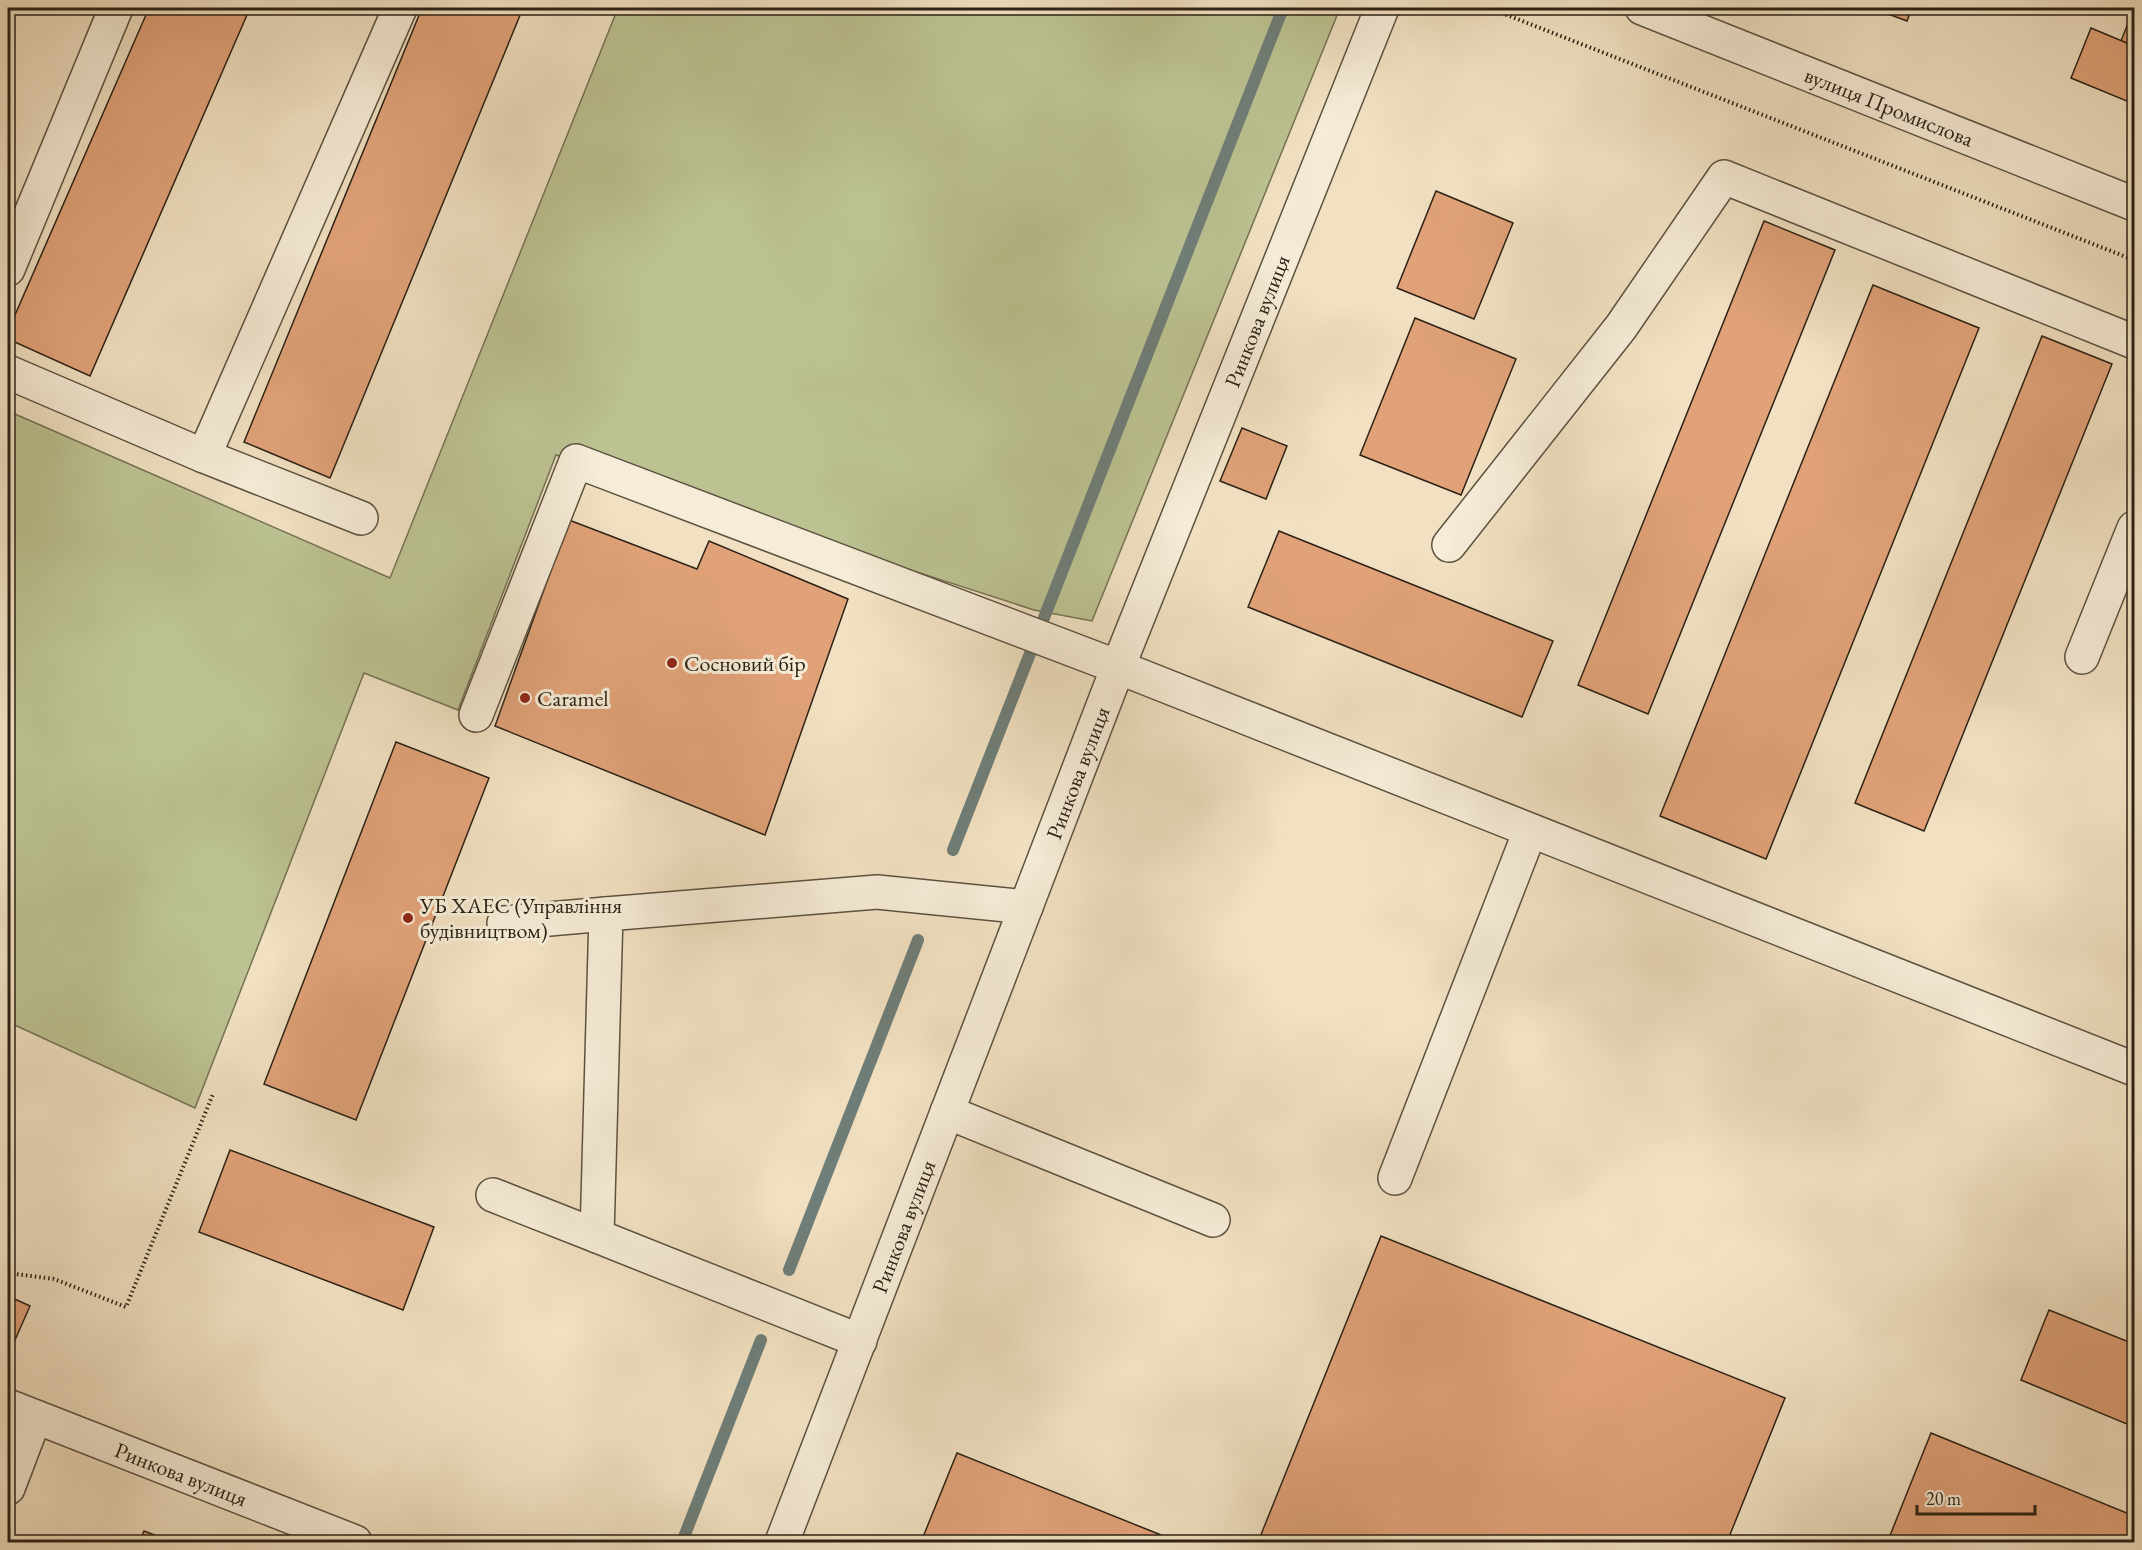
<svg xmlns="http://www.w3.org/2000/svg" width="2142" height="1550" font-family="'EB Garamond',serif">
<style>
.green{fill:#bcc292;stroke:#747254;stroke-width:1.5}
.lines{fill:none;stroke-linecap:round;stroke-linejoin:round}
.stream{stroke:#6f7e78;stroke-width:12}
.building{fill:#e1a279;stroke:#2b2216;stroke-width:1.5}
.minor-casing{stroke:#5c5241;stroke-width:36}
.path{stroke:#2b2216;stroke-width:4;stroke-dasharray:1.5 3;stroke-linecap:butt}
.minor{stroke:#f6ecd7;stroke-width:33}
.poi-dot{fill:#8f2418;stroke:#f6ecd7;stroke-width:2}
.labels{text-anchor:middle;stroke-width:6;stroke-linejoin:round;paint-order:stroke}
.street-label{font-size:22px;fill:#2b2216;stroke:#f6ecd7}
.poi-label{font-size:22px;fill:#2b2216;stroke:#f6ecd7;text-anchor:start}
</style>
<rect width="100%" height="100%" fill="#f1e1c2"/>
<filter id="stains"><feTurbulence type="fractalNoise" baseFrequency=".00333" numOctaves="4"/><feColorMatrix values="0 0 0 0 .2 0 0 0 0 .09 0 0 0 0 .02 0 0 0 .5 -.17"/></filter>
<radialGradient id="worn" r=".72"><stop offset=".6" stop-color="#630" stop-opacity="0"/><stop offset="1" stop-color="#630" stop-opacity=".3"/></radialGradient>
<polygon class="green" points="618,8 1340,8 1092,621 1034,610 556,455 458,710 364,673 195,1108 8,1022 8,411 390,578"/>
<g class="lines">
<g class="stream">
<polyline points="953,850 1283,8"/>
<polyline points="789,1270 918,940"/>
<polyline points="682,1542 761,1340"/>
</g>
</g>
<g class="building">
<polygon points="149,8 250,8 90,376 8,339 8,331"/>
<polygon points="422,8 523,8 330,478 244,442"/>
<polygon points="1872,8 1912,8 1907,21"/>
<polygon points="2134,8 2134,46 2121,41"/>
<polygon points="2091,28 2134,46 2134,104 2071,78"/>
<polygon points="1436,191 1513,223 1474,319 1397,288"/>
<polygon points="1764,221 1835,250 1648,714 1578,685"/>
<polygon points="1873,285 1979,328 1766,859 1660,816"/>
<polygon points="1415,318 1516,359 1461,495 1360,455"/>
<polygon points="2042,336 2112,364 1924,831 1855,803"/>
<polygon points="1242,428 1287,446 1266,499 1220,481"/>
<polygon points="569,520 697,569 709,541 848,599 765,835 495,726"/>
<polygon points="1279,531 1553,641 1522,717 1248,607"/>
<polygon points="396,742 489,778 356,1120 264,1084"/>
<polygon points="230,1150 434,1227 403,1310 199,1232"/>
<polygon points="1381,1236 1785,1398 1727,1542 1258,1542"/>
<polygon points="8,1296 30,1306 11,1349 8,1348"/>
<polygon points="2049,1310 2134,1344 2134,1427 2021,1380"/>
<polygon points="1931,1433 2134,1516 2134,1542 1901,1542 1889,1538"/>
<polygon points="957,1453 1166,1537 1164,1542 921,1542"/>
<polygon points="144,1531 173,1542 139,1542"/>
</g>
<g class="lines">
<g class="minor-casing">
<g id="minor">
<path id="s1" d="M1642 8 2134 204"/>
<polyline points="8,269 116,8"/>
<polyline points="8,372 204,456 361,518"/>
<polyline points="204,456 400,8"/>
<polyline points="1449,545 1621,327 1724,177 2134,342"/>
<polyline points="2082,657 2134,528"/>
<polyline points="476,715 576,461 1118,667 2134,1069"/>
<polyline points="504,923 606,914"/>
<polyline points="947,1112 1213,1220"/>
<polyline points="1395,1178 1530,831"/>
<polyline points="493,1195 597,1236"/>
<polyline points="860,1341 597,1236 606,914 877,892 1026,907"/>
<path id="s2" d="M8 1406 355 1542"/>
<polyline points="8,1488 35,1417"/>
<path id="s3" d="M782 1542 1118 667 1382 8"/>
</g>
</g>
<g class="path">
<polyline points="1489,8 2134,260"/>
<polyline points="8,1273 54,1279 126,1307 213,1094"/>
</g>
<use href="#minor" class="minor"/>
</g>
<g class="poi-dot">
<circle cx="672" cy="663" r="6"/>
<circle cx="525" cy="698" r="6"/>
<circle cx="408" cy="918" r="6"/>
</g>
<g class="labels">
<g class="street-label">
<text dy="8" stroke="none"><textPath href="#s1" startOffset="266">вулиця Промислова</textPath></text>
<text dy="8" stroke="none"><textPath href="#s3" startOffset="1310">Ринкова вулиця</textPath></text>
<text dy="8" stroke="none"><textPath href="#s3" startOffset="824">Ринкова вулиця</textPath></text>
<text dy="8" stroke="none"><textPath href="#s3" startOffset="338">Ринкова вулиця</textPath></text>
<text dy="8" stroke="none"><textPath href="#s2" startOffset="186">Ринкова вулиця</textPath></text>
</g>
<g class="poi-label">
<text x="684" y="671">Сосновий бір</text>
<text x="537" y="706">Caramel</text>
<text x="420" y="913">УБ ХАЕС (Управління<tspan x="420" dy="25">будівництвом)</tspan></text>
</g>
</g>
<rect width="2142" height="1550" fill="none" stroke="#f1e1c2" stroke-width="30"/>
<rect x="9" y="9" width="2124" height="1532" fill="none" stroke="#2b2216" stroke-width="3"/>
<rect x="15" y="15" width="2112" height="1520" fill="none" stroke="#2b2216" stroke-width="1.5"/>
<path d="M1917 1505v9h118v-9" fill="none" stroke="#2b2216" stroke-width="3"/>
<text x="1926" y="1505" font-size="18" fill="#2b2216" stroke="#f6ecd7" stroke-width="4.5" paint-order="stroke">20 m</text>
<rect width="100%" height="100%" filter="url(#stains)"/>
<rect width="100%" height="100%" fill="url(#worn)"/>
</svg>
